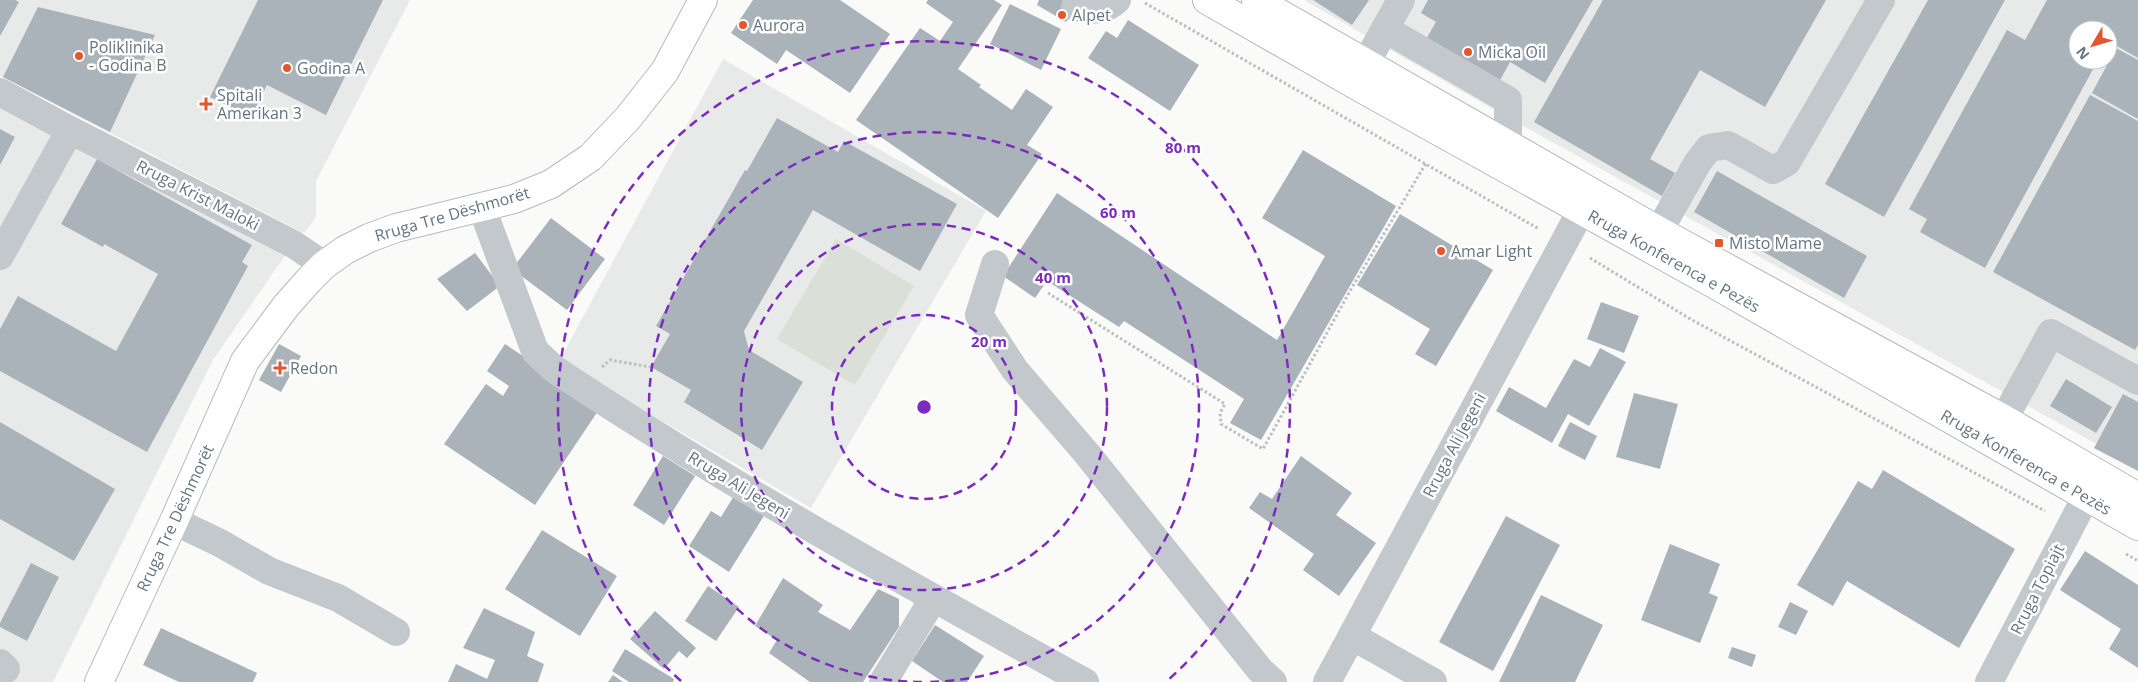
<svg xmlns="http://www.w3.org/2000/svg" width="2138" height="682" font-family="'Open Sans',sans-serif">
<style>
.built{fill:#e8e9e9;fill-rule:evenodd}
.green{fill:#dadfd7}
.building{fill:#aab3b9}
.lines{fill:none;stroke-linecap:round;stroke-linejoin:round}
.major-casing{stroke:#b5babe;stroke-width:30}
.path{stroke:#bbbfc2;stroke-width:3;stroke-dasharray:2.5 2.5;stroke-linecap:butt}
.minor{stroke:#c3c8cc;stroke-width:28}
.major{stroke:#fff;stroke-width:28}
.ring{fill:none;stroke:#7b2cbf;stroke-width:2.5;stroke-dasharray:9 6}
.poi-dot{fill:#e4572e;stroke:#fff;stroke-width:2}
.labels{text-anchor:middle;stroke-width:5;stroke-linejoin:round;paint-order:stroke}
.poi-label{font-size:16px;fill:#657683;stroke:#fff;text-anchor:start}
.street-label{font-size:16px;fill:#657683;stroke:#fff}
.centre{fill:#7b2cbf;stroke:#fff;stroke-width:2.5}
.ring-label{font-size:15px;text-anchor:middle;font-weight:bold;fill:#7b2cbf;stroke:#fff;stroke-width:5;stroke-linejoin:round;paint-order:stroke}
</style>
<rect width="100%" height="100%" fill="#fafaf8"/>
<g class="built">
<polygon points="0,0 410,0 316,181 316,217 304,233 0,76"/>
<path d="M1304 0H2138V467L1491 108ZM2078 30H2108V60H2078Z"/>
<polygon points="723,59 986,211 811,508 559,361"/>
<polygon points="0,92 293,244 213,360 53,682 0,682"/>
</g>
<polygon class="green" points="836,239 914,286 855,385 777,339"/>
<g class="building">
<polygon points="0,0 15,0 19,2 0,36"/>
<polygon points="258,0 383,0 326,115 267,85 251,117 210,97"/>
<polygon points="753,0 840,0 890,34 850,93 786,50 777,64 731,33"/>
<polygon points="928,0 994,0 1002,5 958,69 981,85 979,87 1012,110 1026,89 1053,107 1027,145 1042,154 998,218 856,120 920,28 940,41 953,22 926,3"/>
<polygon points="1039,0 1079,0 1066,22 1037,5"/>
<polygon points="1313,0 1369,0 1352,25"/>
<polygon points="1428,0 1593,0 1545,83 1510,62 1499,82 1425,41 1436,22 1421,13"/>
<polygon points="1603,0 1826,0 1765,107 1700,70 1650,159 1675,173 1662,196 1534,122"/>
<polygon points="1928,0 2005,0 1884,217 1825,184"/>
<polygon points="2047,0 2138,0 2138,58 2108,41 2108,30 2078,30 2078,60 2098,60 1985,268 1920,232 1927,219 1909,209 2007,30 2025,40"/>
<polygon points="1010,4 1061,29 1041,70 990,44"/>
<polygon points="38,7 155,35 110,132 3,77"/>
<polygon points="1128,20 1199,65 1170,111 1088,58 1106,31 1117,38"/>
<polygon points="2116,48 2138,60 2138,119 2092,93"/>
<polygon points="2090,95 2138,121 2138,345 2135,350 1993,272"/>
<polygon points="777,118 838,152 844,141 957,204 920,271 813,210 744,331 749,350 803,382 762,450 684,402 691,390 651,367 670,334 656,326 745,170 747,171"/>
<polygon points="0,129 15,137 0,165"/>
<polygon points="1303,150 1396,206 1261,440 1230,423 1244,399 1124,321 1119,327 1047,281 1035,298 1003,276 1057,193 1277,340 1325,256 1262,218"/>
<polygon points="97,159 252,245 242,262 248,266 147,452 0,371 0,329 18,296 116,351 158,274 104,244 103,247 61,224"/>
<polygon points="1717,171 1867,256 1844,298 1694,212"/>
<polygon points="1400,214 1493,270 1436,366 1415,354 1430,329 1357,285"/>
<polygon points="551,218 605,259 567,310 512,269"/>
<polygon points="475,253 500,286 467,311 437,279"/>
<polygon points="1601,302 1639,316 1624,353 1587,339"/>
<polygon points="279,344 301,356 281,392 259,380"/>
<polygon points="505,344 600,408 535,505 444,444 486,384 503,396 509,386 487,371"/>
<polygon points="1600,348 1626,362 1589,426 1568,414 1552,443 1496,411 1509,387 1546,408 1574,359 1590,367"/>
<polygon points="2066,379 2112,407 2096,433 2050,406"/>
<polygon points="1634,393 1678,404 1660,469 1616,457"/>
<polygon points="2123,394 2138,402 2138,471 2094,448"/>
<polygon points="0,422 115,489 74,561 0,519"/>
<polygon points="1570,422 1597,436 1585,460 1558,446"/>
<polygon points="663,456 695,476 664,525 633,505"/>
<polygon points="1301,456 1352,493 1336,515 1376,543 1339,596 1303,570 1314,554 1249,508 1260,492 1272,499"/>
<polygon points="1883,470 2015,549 1959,648 1847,581 1833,606 1797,585 1858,481 1872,489"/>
<polygon points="737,491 767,511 729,572 689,546 711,511 721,517"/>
<polygon points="1506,516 1560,545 1493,671 1439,642"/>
<polygon points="542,530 617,576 580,636 505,589"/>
<polygon points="1670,544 1720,564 1709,593 1718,597 1700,643 1641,620"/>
<polygon points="2085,551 2138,585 2138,668 2109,649 2121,629 2060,590"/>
<polygon points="31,563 59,577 27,641 0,627 0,623"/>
<polygon points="783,578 823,605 818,612 850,630 878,589 899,599 899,627 863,682 810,682 769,653 777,640 755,626"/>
<polygon points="708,586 739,607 716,641 685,621"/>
<polygon points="1541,595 1603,625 1575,682 1499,682"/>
<polygon points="1790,602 1808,611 1796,635 1778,627"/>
<polygon points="484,608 535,632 527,656 544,664 538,682 448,682 456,664 487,679 495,660 463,648"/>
<polygon points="655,611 696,648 687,658 679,651 664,669 630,639"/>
<polygon points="935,625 984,656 967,682 943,682 912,661"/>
<polygon points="161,628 257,673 253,682 179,682 143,665"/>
<polygon points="1732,647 1756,655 1752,667 1728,658"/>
<polygon points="625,649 674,679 673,682 629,682 612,671"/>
<polygon points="613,675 623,682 608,682"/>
</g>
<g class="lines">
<g class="major-casing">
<g id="major">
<polyline points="1207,0 1361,88 1714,284 2138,526"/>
<polyline points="1256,0 1659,231 2004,419 2138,497"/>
<polyline points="99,682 174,521 245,361 286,306 309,280 324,265 345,250 369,238 396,228 514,199 551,184 591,157 628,118 665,71 703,0"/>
</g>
</g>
<g class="path">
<polyline points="1145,3 1539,229"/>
<polyline points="1590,258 1692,320 2045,511"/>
<polyline points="1048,293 1225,404 1220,413 1221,424 1263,449 1350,291 1426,163"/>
<polyline points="602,367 610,360 651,367"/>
<polyline points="2126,554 2138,561"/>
</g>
<g class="minor">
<path d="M1075 7C1093 10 1103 13 1117 0"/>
<polyline points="1385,29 1508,100 1508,145"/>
<polyline points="1366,63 1401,0"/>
<polyline points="0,92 70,130"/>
<path d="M482 208 535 351 554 369C726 483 905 583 1085 682"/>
<polyline points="1659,231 1698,162 1709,148 1728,145 1773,170 1787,162 1881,0"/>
<polyline points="0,256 70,130 293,244 324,265"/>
<polyline points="995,264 979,315 1015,370 1088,455 1260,670 1273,682"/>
<polyline points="2004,419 2051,333 2138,381"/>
<polyline points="174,521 220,543 269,571 338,598 396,632"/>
<polyline points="1352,636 1433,682"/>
<polyline points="0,663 6,669"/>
<polyline points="883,682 933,599"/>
<polyline points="1327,682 1582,209"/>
<polyline points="1989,682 2086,497"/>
</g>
<use href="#major" class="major"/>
</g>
<g class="ring">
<circle cx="924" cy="407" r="92"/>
<circle cx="924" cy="407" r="183"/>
<path d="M922 682A275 275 0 1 1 926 682"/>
<path d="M681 681A366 366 0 1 1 1167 681"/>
</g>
<g class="poi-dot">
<circle cx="1062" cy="15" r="5"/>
<circle cx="743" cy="25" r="5"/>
<circle cx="1468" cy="52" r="5"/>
<circle cx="79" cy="56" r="5"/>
<circle cx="287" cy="68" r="5"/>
<path d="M203.5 96.5h5v5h5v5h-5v5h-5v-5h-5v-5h5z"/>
<rect x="1714" y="238" width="10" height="10" rx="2.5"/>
<circle cx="1441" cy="251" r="5"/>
<path d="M277.5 360.5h5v5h5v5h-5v5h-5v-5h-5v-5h5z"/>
</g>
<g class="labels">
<g class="poi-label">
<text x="1072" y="21">Alpet</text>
<text x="753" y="31">Aurora</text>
<text x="89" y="53">Poliklinika<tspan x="89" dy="18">- Godina B</tspan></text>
<text x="1478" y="58">Micka Oil</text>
<text x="297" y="74">Godina A</text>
<text x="217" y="101">Spitali<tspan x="217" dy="18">Amerikan 3</tspan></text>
<text x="1729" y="249">Misto Mame</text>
<text x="1451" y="257">Amar Light</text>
<text x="290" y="374">Redon</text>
</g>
<g class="street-label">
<text transform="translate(198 195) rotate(27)" y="6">Rruga Krist Maloki</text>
<text transform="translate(452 214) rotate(-16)" y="6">Rruga Tre Dëshmorët</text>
<text transform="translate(1674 261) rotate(29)" y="6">Rruga Konferenca e Pezës</text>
<text transform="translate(1454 445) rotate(-62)" y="6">Rruga Ali Jegeni</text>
<text transform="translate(2026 462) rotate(30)" y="6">Rruga Konferenca e Pezës</text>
<text transform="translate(739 485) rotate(31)" y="6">Rruga Ali Jegeni</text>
<text transform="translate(175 518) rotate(-65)" y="6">Rruga Tre Dëshmorët</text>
<text transform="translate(2037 589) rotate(-63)" y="6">Rruga Topiajt</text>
</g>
</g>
<circle cx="924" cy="407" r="8" class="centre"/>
<g class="ring-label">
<text x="1183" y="153">80 m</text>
<text x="1118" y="218">60 m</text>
<text x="1053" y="283">40 m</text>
<text x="989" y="347">20 m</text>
</g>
<g transform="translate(2093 45) rotate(232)"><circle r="24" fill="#ffffff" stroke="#c1c8cd"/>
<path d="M0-4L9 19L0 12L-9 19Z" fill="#e4572e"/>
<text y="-8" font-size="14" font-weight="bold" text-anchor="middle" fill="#657683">N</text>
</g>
</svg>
